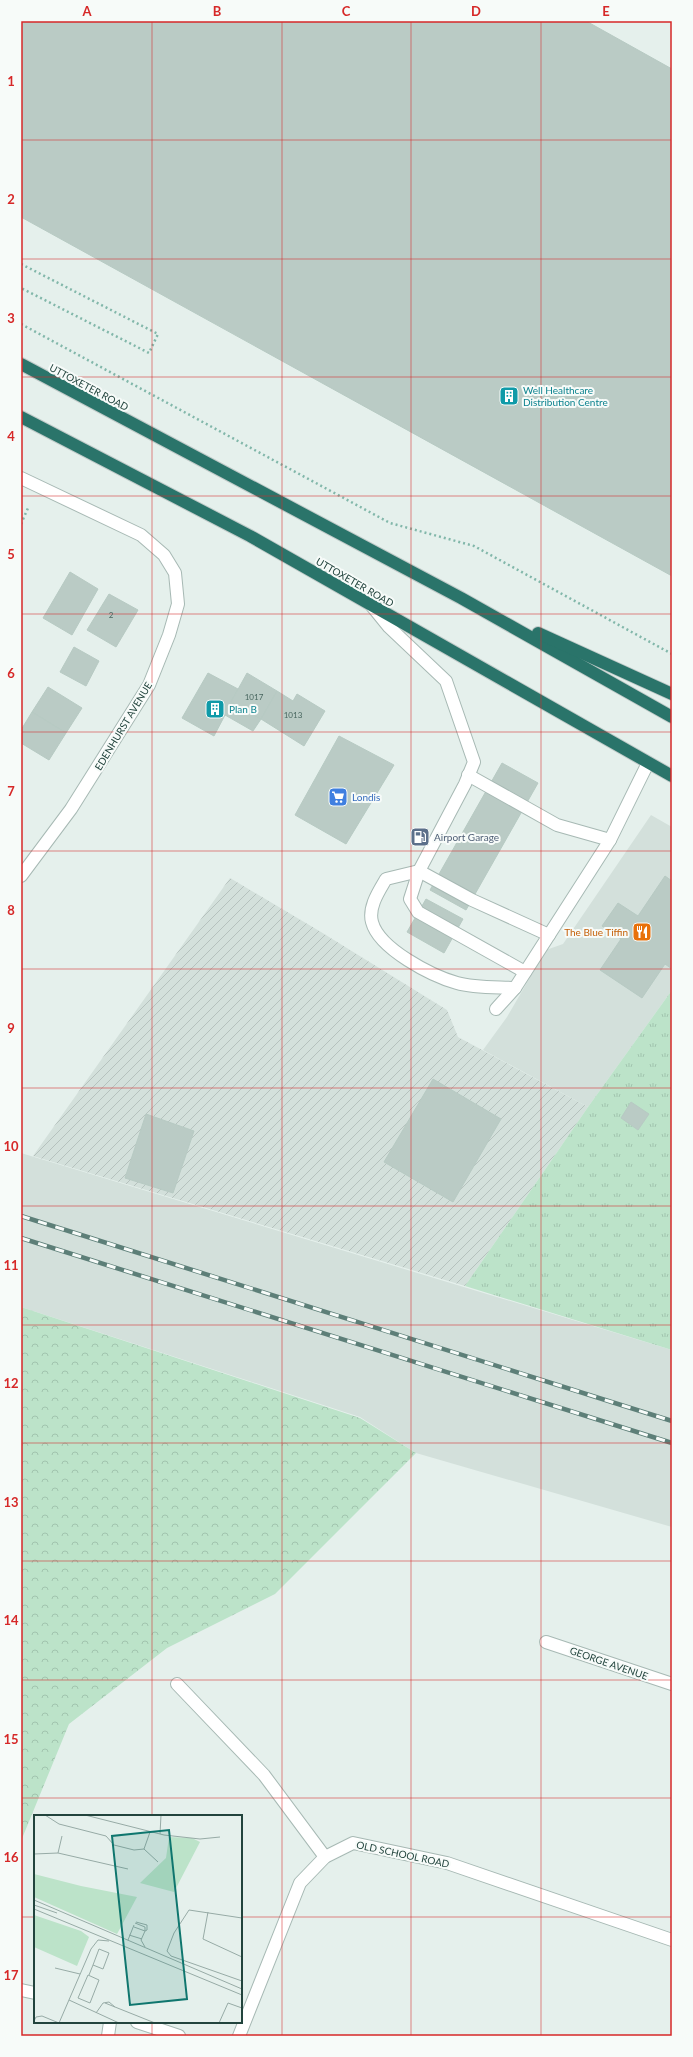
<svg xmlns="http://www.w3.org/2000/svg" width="693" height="2057" font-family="Lato,sans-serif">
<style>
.built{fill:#d3e0db}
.industrial{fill:url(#industrial-furrows)}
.grass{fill:url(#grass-tufts)}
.forest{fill:url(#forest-crowns)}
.building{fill:#bacbc5;stroke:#b7cac3}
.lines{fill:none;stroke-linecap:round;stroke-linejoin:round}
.minor-casing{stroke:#a7b9b4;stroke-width:14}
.highway-casing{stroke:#c1cbc9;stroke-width:14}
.path{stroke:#82b7aa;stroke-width:2.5;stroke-dasharray:2 3;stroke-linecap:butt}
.minor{stroke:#fff;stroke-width:12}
.highway{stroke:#2a746a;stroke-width:12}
.rail-casing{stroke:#5d7f78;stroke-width:4.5}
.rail{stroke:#f7fbf9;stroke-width:3;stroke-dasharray:9;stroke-linecap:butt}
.grid{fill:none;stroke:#d62828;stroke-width:1;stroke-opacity:0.55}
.labels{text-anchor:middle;stroke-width:4;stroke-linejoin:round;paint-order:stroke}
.number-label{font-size:8px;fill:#48665f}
.street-label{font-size:10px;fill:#22443d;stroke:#f7fbf9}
.culture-label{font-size:10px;fill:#0d838f;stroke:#f7fbf9;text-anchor:start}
.shop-label{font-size:10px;fill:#366cbe;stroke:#f7fbf9;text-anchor:start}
.service-label{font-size:10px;fill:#4e5e75;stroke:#f7fbf9;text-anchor:start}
.food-label{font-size:10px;fill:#c56008;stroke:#f7fbf9;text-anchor:end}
.inset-road{fill:none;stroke:#97aba6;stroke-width:1}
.view{fill:#0f766e;fill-opacity:0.15;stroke:#0f766e;stroke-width:2}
.inset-edge{fill:none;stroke:#22443d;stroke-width:2}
.neatline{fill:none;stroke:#d62828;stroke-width:1.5}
.grid-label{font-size:13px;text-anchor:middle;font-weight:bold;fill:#d62828}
</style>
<defs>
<pattern id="industrial-furrows" width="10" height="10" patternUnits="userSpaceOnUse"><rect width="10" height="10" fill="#d3e0db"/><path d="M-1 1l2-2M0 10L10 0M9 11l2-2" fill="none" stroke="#b5c1bd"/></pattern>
<pattern id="grass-tufts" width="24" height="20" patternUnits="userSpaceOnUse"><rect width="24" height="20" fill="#bce3c9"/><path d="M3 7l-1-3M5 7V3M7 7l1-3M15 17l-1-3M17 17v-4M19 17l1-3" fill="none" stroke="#a1c4ae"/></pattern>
<pattern id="forest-crowns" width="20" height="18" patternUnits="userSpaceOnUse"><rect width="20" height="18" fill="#bce3c9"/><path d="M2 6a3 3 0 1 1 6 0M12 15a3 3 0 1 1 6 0" fill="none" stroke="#a1c4ae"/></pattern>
</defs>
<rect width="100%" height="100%" fill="#e5f0ec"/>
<g class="built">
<polygon points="651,815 672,827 672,990 588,1107 483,1050 507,1017 546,950 563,944"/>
<polygon points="21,1153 672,1350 672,1527 416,1453 360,1417 21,1307"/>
</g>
<polygon class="industrial" points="230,878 321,932 447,1010 458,1037 588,1107 465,1286 33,1156"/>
<polygon class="grass" points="672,990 672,1350 465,1286 588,1107"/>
<polygon class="forest" points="21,1307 360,1418 416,1453 275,1594 167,1648 69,1724 21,1841"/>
<g class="building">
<polygon points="21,21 586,21 672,69 672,576 21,217"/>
<polygon points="70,572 98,589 72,635 43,618"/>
<polygon points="109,594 138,610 116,647 87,630"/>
<polygon points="74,647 99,661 86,686 60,672"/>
<polygon points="208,673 238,689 231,702 261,719 253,731 225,715 214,736 182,718"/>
<polygon points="247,673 277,691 261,719 231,702"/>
<polygon points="48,687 82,708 66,733 32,712"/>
<polygon points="277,691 293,701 297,694 325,711 304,746 261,719"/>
<polygon points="32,712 66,733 49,760 21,743 21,730"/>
<polygon points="339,736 394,765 346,844 295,815"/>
<polygon points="502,763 538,783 466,910 430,890"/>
<polygon points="665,876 672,881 672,969 665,964 642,998 600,970 621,939 602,926 618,903 638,916"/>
<polygon points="426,899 463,919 444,953 407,932"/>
<polygon points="433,1079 501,1119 453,1202 384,1162"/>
<polygon points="631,1102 649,1114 638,1130 621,1118"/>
<polygon points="146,1114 194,1131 173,1193 125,1178"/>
</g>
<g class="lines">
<g class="minor-casing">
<g id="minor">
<polyline points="21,478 141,535 164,555 175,573 178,604 169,635 149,685 71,809 21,876"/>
<polyline points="372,606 389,627 446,681 474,762 465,784 419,871 472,900 549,935"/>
<polyline points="468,775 557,825 610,840"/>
<path d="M419 871 386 879C379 891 368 907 372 922 379 949 432 976 457 983 474 988 496 987 515 988"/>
<polyline points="419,871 410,899 418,912 525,972"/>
<polyline points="496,1009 515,988 610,840 648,763"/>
<polyline points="546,1642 672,1684"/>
<polyline points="177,1684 264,1775 325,1857"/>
<polyline points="21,1990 35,1993"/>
<polyline points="137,2022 179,2036"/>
<polyline points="108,2036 110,2022"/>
<polyline points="239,2036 300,1883 325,1857 353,1843 447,1863 672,1940"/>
</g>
</g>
<g class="highway-casing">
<g id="highway">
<polyline points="21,364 461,598 672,717"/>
<polyline points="21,417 250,536 672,776"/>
<polyline points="538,633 672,694"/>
</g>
</g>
<g class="path">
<polyline points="21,264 158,334 149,353 21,288"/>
<polyline points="21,324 390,523 474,546 672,654"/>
<polyline points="21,524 28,508"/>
</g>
<use href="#minor" class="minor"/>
<use href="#highway" class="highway"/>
<g class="rail-casing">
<g id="rail">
<polyline points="21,1216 672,1421"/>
<polyline points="21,1238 672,1443"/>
</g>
</g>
<use href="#rail" class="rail"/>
</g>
<path class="grid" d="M152 21V1816M282 21V2036M411 21V2036M541 21V2036M21 140H672M21 259H672M21 377H672M21 496H672M21 614H672M21 732H672M21 851H672M21 969H672M21 1088H672M21 1206H672M21 1325H672M21 1443H672M21 1561H672M21 1680H672M21 1798H672M21 1917H35M241 1917H672M152 2022V2036"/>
<defs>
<g id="building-square" transform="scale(1)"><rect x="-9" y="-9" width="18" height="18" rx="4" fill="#0f9aa8" stroke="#f7fbf9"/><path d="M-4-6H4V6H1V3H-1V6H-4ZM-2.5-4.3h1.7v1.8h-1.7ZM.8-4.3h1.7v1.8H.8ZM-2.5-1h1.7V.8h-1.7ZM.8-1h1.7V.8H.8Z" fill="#fff"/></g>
<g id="supermarket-square" transform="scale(1)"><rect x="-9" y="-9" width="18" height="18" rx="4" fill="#3f7fe0" stroke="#f7fbf9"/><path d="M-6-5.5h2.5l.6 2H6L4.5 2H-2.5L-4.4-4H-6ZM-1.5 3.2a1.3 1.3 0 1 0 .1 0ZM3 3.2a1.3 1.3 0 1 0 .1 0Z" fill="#fff"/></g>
<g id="fuel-square" transform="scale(1)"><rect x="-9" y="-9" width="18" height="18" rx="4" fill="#5c6f8a" stroke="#f7fbf9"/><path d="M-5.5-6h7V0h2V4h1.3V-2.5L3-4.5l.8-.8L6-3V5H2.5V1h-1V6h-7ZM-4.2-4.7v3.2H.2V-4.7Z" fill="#fff"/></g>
<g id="restaurant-square" transform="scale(1)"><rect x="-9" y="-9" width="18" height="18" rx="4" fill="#e8710a" stroke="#f7fbf9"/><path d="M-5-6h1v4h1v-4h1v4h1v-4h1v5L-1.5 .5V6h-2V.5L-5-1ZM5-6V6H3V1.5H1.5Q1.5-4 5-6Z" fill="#fff"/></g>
</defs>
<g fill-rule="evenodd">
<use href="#building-square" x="509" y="396"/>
<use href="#building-square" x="215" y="709"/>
<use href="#supermarket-square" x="338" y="797"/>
<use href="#fuel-square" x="420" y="837"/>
<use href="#restaurant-square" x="642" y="932"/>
</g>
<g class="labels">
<g class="number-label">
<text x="111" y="618">2</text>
<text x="254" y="700">1017</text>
<text x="293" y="718">1013</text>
</g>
<g class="street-label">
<text transform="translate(89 387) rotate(28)" y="4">UTTOXETER ROAD</text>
<text transform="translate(355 582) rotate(30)" y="4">UTTOXETER ROAD</text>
<text transform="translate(123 726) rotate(-59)" y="4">EDENHURST AVENUE</text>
<text transform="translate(609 1663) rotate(19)" y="4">GEORGE AVENUE</text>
<text transform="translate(403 1854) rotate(12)" y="4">OLD SCHOOL ROAD</text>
</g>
<g class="culture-label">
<text x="523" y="394">Well Healthcare<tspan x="523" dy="12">Distribution Centre</tspan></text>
<text x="229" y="713">Plan B</text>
</g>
<g class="shop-label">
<text x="352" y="801">Londis</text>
</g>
<g class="service-label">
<text x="434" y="841">Airport Garage</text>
</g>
<g class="food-label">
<text x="628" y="936">The Blue Tiffin</text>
</g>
</g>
<g transform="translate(34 1815)">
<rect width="208" height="208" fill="#e5f0ec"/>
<path d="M0 59 47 71 103 82 83 119 0 82Z" fill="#bce3c9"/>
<path d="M135 22 158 23 166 27 140 77 106 68 132 43ZM0 100 47 116 55 122 43 151 0 132Z" fill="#bce3c9"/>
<path class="inset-road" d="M11 0 25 9 72 21 80 30 100 35 110 34 116 17M51 0 130 20 166 24 186 22M126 19 127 0M110 34 124 47M24 38 28 21M0 39 24 38 94 54M0 85 208 174M0 90 23 98M0 94 208 180M174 97 169 124 208 142M208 103 155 95 140 118 133 136 137 141 208 166M101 108 111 112V116L113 115V110L102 107M100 112 111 116 107 125 111 132M95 120 108 124M94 125 100 110M57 134 64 125 75 126M21 153 46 159M54 160 65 165 56 188 44 183ZM55 160 59 150 65 134 75 138 69 154 59 150M35 185 85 208M71 188 121 208M62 198 69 188 75 187 81 192M0 206 2 202 8 201 25 208M25 208 57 134M185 208 194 188 208 193"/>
<path class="view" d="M135 15 153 184 96 190 78 21Z"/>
<rect width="208" height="208" class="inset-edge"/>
</g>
<rect width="693" height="2057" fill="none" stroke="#f7fbf9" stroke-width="44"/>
<rect x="22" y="22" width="649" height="2013" class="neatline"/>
<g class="grid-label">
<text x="87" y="16">A</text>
<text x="217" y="16">B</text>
<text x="346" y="16">C</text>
<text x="476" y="16">D</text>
<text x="606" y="16">E</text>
<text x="11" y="86">1</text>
<text x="11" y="204">2</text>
<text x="11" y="323">3</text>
<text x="11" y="441">4</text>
<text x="11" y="559">5</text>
<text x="11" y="678">6</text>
<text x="11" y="796">7</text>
<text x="11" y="915">8</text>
<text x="11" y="1033">9</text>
<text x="11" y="1151">10</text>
<text x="11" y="1270">11</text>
<text x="11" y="1388">12</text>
<text x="11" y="1507">13</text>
<text x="11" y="1625">14</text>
<text x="11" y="1744">15</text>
<text x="11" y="1862">16</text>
<text x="11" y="1980">17</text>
</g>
</svg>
